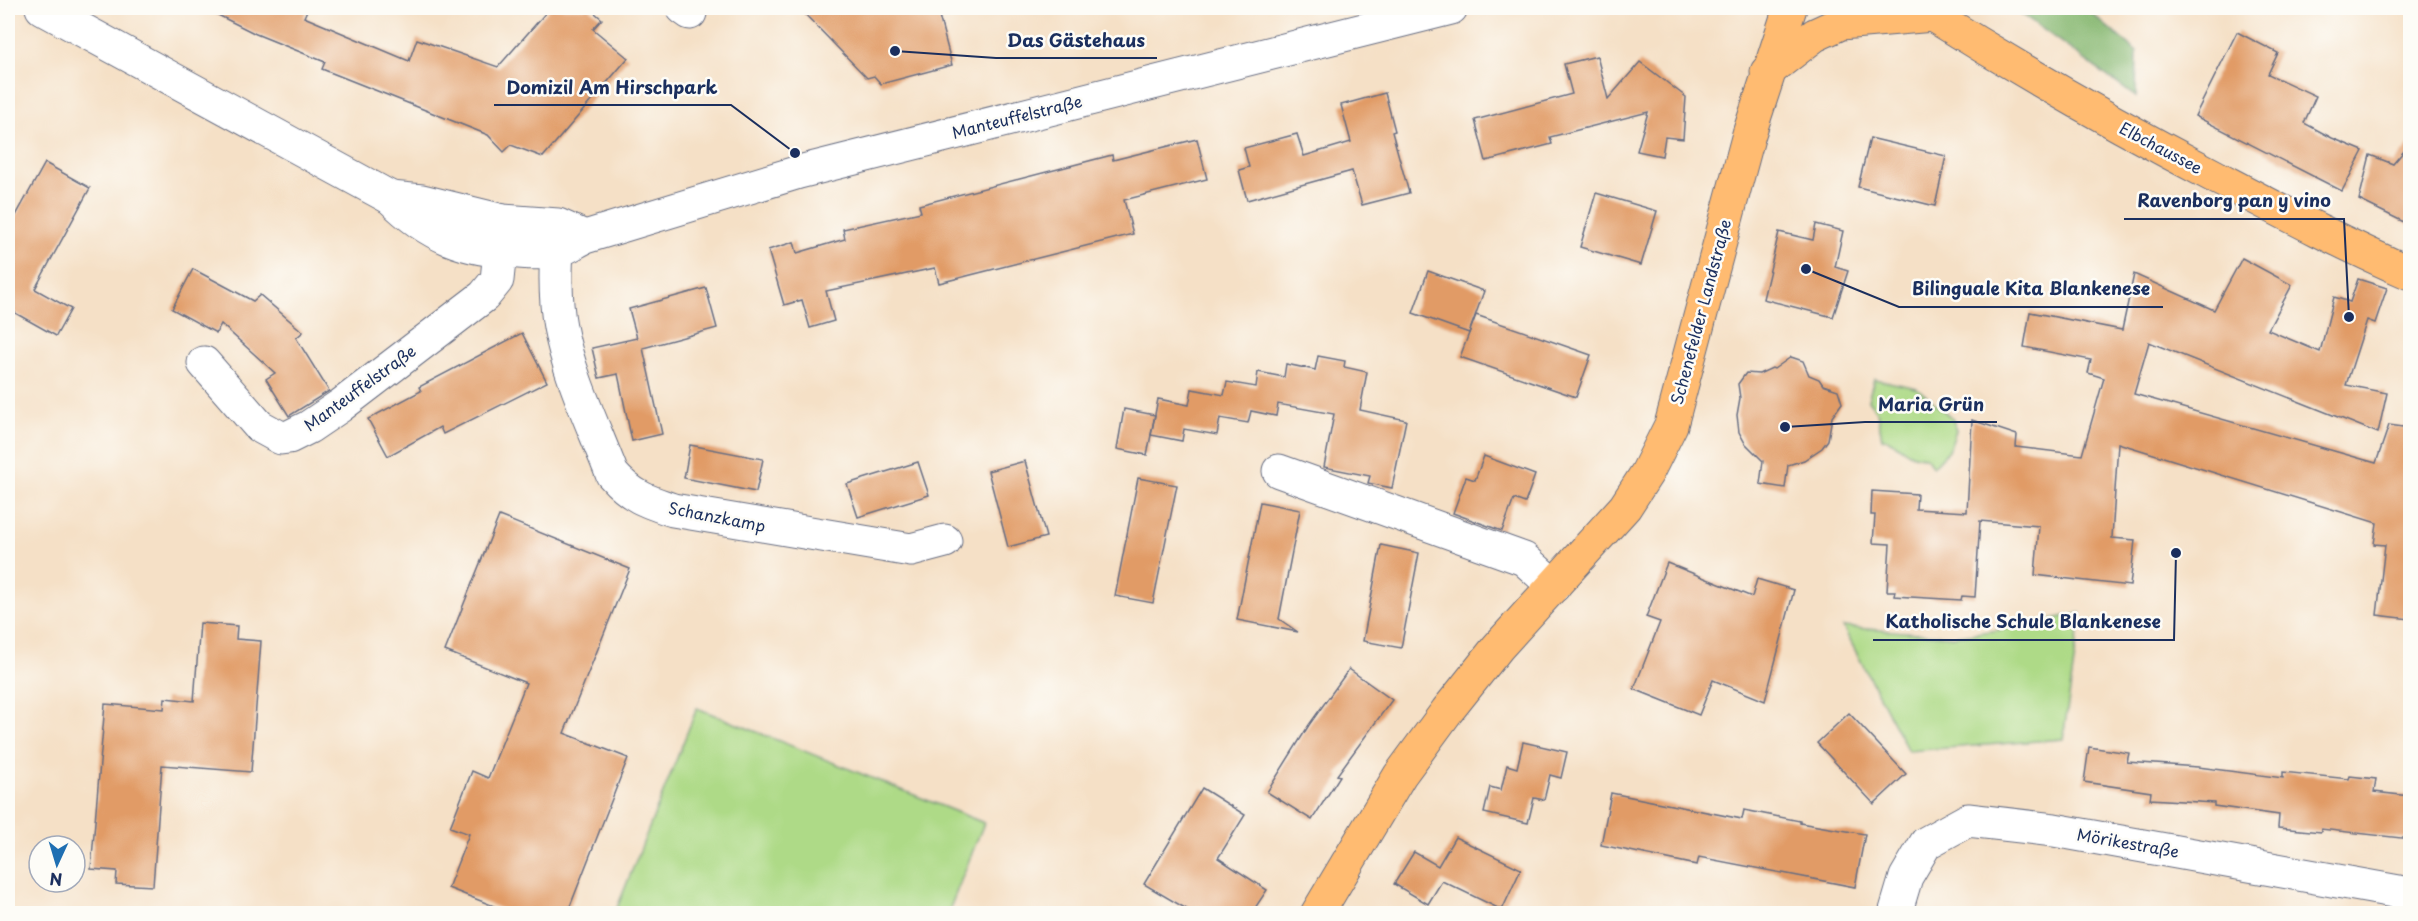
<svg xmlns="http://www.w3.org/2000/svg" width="2418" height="921" font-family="'Playpen Sans',sans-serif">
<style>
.green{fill:#aeda87;stroke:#648472;stroke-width:1.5}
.forest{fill:#8aba74;stroke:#527469;stroke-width:1.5}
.building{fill:#e19b66}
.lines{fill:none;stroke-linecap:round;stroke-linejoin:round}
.minor-casing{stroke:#676d82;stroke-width:35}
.major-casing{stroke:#676d82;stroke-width:35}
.minor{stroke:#fff;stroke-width:33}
.major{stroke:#ffbb71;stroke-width:33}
.labels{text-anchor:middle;stroke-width:5;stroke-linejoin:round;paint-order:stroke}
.street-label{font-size:16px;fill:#1b2f5e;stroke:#fdfcf7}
.leader{fill:none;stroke:#1b2f5e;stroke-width:2}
.callout-dot{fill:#1b2f5e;stroke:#fdfcf7;stroke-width:2}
.callout-label{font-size:18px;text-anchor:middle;font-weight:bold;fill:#1b2f5e;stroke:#fdfcf7;stroke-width:5;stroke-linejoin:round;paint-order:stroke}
</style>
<rect width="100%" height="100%" fill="#fdfcf7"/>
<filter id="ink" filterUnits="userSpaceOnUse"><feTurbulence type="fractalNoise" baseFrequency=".0167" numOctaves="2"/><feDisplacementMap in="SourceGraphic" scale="12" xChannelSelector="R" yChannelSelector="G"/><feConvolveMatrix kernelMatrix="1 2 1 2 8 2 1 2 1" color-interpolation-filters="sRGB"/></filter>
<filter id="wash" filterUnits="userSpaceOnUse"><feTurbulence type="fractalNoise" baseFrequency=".008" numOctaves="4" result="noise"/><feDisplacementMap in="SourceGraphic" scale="24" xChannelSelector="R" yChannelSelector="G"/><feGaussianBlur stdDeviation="1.35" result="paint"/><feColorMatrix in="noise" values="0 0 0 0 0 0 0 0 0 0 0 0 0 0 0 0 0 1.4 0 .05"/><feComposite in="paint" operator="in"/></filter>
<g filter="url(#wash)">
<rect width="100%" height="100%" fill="#f5e0c6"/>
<g class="green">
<path d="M1874 379 1917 388 1953 419 1956 430 1949 450 1933 467 1926 457C1904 457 1901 442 1882 438L1877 412 1868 400Z"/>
<polygon points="2081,613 2063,739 1908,751 1843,627 1954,636 1999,630"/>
<polygon points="697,708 984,823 948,913 615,913"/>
</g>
<polygon class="forest" points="2023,8 2085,8 2137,52 2136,97 2019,12"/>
<g id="blocks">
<g class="building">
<polygon points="204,8 308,8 304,17 409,61 417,39 498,67 550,8 589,8 602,19 593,29 628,58 543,157 511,145 504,152 488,135 322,69 325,62 256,34"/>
<polygon points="799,8 937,8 952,65 881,84 874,76 867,78"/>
<polygon points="2237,32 2278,53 2268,74 2316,96 2304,123 2332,138 2363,151 2342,191 2195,116"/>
<polygon points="1597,56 1608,99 1640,62 1686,97 1683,139 1665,137 1662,156 1637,151 1648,112 1550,137 1552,144 1486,161 1475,120 1572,94 1564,64"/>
<polygon points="1385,93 1395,131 1392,132 1409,193 1362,205 1352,171 1247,200 1239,170 1249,167 1244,148 1297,134 1304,156 1351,142 1341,105"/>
<polygon points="1870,138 1946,156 1935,206 1858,187"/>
<polygon points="1197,139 1207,179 1124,200 1133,234 939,283 935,268 826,291 834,321 810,328 802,300 784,305 768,250 794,242 797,253 845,239 843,229 921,212 919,205 1112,155 1113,160"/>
<polygon points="2410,144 2410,225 2359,200 2370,155 2393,164"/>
<polygon points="45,163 90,188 35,289 71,309 56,336 8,309 8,230"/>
<polygon points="1596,193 1657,211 1641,265 1580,247"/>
<polygon points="1816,224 1843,231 1835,267 1848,271 1833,317 1763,299 1779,232 1813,240"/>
<polygon points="2242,258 2292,285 2268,330 2320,352 2334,297 2350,302 2358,279 2387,288 2375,323 2367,320 2346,385 2387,393 2378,433 2149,342 2134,394 2376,463 2389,425 2410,428 2410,619 2377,615 2385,545 2374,544 2377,523 2118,443 2112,538 2135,540 2130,586 2035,575 2039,526 1980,521 1975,597 1962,596 1961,600 1894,596 1895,591 1887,591 1890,544 1873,543 1875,515 1871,515 1872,491 1917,494 1916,509 1967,512 1972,420 2017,435 2016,447 2082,455 2104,378 2088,373 2091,360 2024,347 2030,312 2122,330 2134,274 2214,310"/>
<polygon points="193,269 253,301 260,295 303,332 296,338 329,391 289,416 266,379 275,373 253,353 221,324 216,333 172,309"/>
<polygon points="1428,271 1484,291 1469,333 1413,313"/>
<polygon points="706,288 717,328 643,348 662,434 632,441 618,374 599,378 592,348 637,338 629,309"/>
<polygon points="1476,315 1591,355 1576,397 1460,357"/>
<polygon points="522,333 547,382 443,434 440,427 388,456 368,419 421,391 419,387"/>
<polygon points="1318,356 1345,361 1344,367 1367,372 1360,410 1406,420 1392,488 1368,483 1370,476 1324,467 1334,414 1278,404 1276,416 1251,411 1248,423 1220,418 1217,435 1184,429 1182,441 1151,435 1158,399 1189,405 1192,389 1224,395 1227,382 1256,387 1258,372 1284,377 1286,364 1315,370"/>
<polygon points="1791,357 1803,361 1809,375 1819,379 1823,385 1838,390 1842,403 1832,417 1828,440 1822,448 1804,460 1788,465 1785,488 1760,484 1763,461 1745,443 1739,432 1737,415 1740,398 1738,384 1746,373 1759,374 1772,368 1774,369"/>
<polygon points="1124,409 1155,415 1147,455 1117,449"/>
<polygon points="690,445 763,459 756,492 684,478"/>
<polygon points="1484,456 1535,475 1525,503 1514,499 1502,531 1453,513 1466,477 1475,480"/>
<polygon points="1025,461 1046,537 1008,547 988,471"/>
<polygon points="918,462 929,495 858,517 847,484"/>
<polygon points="1138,478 1177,485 1153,603 1115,596"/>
<polygon points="1260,502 1300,510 1279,619 1298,632 1237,620"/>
<polygon points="499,516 630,569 564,733 628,758 567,914 514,914 448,888 469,834 450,827 472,771 488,778 526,683 445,651"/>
<polygon points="1381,545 1419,553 1401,648 1363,641"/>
<polygon points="1667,563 1752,597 1757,579 1794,590 1765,701 1713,680 1699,715 1634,689 1660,622 1646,617"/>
<polygon points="200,623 237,626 236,639 261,641 251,772 162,765 153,886 116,884 117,871 91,869 105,704 164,709 165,698 194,701"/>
<polygon points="1349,669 1392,700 1337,775 1340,776 1312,820 1267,792 1309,725"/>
<polygon points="1849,713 1906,774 1874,804 1817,743"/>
<polygon points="1523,742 1567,752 1561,778 1550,775 1544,800 1534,798 1528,823 1484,813 1490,787 1501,790 1507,765 1517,768"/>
<polygon points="2089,747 2129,753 2127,762 2198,767 2283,778 2283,772 2349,779 2350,776 2376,779 2374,792 2410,796 2410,839 2321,829 2321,832 2278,828 2279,815 2214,806 2214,803 2150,799 2151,792 2084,782"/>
<polygon points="1202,788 1245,815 1218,858 1267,890 1251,914 1195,914 1144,884"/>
<polygon points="1611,793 1742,819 1744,810 1800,821 1800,823 1865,834 1855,887 1699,857 1697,865 1601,845"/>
<polygon points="1455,837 1521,869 1502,910 1442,881 1428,904 1394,884 1414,852 1438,866"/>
</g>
</g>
</g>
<g filter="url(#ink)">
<use href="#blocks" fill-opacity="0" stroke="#676d82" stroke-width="1.5"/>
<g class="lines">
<g class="minor-casing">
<g id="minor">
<path d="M42 8 391 198C429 236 465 250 519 252 531 253 545 254 556 251 566 249 576 241 585 237L799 172 1451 8"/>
<polyline points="683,8 690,13"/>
<polyline points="391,198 422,201 503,221 558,225 578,234"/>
<path d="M558 230C556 262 554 295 560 327 569 376 594 427 612 474 631 496 646 501 673 510L911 550 945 541"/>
<polyline points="204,363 259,426 281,438 289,437 309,427 340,406 484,296 497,280 503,221"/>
<polyline points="1279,471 1524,559 1554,586"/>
<polyline points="1895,914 1906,877 1926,843 1968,820 2054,830 2410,894"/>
</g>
</g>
<g class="major-casing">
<g id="major">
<path d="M1921 8C2016 68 2114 124 2214 176 2279 210 2343 244 2410 273"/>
<polyline points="1767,72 1815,35 1841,23 1933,15"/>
<polyline points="1317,914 1400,775 1447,711 1498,647 1625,507 1647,473 1671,425 1749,134 1790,8"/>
</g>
</g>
<use href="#minor" class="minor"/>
<use href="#major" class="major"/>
</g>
</g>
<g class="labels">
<g class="street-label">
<text transform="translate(1017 117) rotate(-14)" y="6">Manteuffelstraße</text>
<text transform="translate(2161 148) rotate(28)" y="6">Elbchaussee</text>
<text transform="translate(1701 312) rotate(-75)" y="6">Schenefelder Landstraße</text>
<text transform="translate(360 388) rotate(-36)" y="6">Manteuffelstraße</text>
<text transform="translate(717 517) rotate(11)" y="6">Schanzkamp</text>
<text transform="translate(2128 843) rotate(10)" y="6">Mörikestraße</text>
</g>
</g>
<path class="leader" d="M895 51L996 58H1157M795 153L731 105H494M2349 317L2344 219H2124M1806 269L1899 307H2163M1785 427L1865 422H1997M2176 553L2174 640H1873"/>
<g class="callout-dot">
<circle cx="895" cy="51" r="6"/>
<circle cx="795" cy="153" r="6"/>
<circle cx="2349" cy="317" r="6"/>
<circle cx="1806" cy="269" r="6"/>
<circle cx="1785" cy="427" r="6"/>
<circle cx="2176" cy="553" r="6"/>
</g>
<g class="callout-label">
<text x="1076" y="47">Das Gästehaus</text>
<text x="612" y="94">Domizil Am Hirschpark</text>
<text x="2234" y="207">Ravenborg pan y vino</text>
<text x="2031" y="295">Bilinguale Kita Blankenese</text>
<text x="1931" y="411">Maria Grün</text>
<text x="2023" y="628">Katholische Schule Blankenese</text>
</g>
<rect width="2418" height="921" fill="none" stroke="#fdfcf7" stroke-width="30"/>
<g transform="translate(57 864) rotate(184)"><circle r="28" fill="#fdfcf7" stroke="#a3aaba" stroke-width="1.5"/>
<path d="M0-4.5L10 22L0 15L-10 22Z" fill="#1f6fb2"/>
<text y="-9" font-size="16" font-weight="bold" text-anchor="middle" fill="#1b2f5e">N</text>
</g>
</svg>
